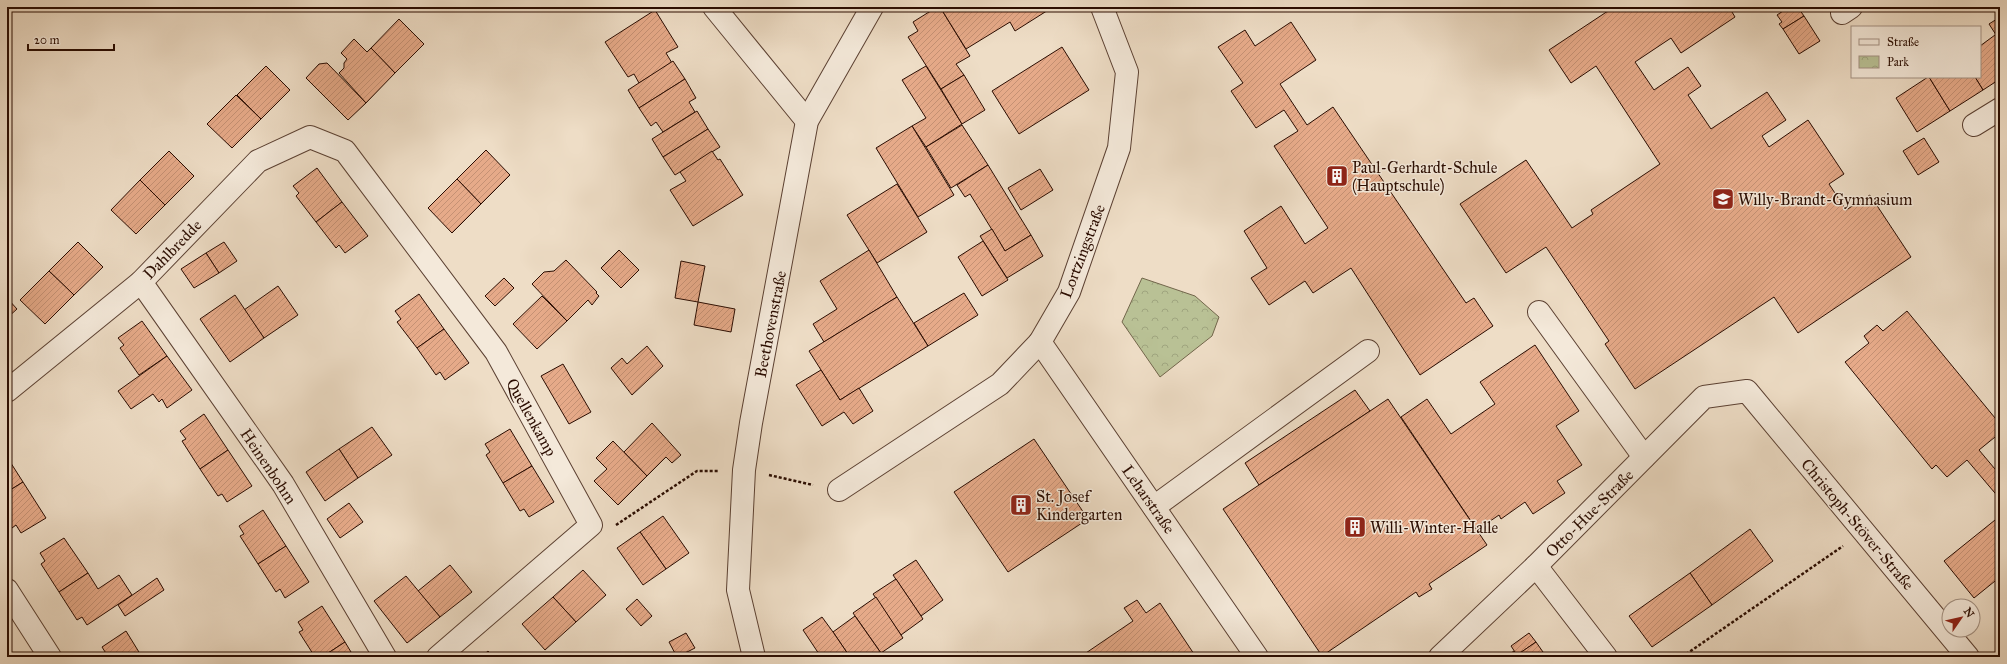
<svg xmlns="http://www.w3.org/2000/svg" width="2007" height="664" font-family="'IM FELL Great Primer',serif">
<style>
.park{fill:url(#park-crowns);stroke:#72664b}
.building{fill:url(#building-hatch);stroke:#2a0c01}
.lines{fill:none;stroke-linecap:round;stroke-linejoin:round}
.minor-casing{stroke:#5b4032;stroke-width:24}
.path{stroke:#2a0c01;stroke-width:2.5;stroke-dasharray:3 2;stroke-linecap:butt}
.minor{stroke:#f4e9da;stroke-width:22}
.labels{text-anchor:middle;stroke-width:3;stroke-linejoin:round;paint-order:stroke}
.poi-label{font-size:16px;fill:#2a0c01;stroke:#f4e9da;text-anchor:start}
.street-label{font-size:16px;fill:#2a0c01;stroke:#f4e9da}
</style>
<defs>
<pattern id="park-crowns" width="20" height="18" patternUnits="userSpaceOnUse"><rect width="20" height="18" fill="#b9c195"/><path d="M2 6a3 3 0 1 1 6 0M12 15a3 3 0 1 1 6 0" fill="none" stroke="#9fa57f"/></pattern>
<pattern id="building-hatch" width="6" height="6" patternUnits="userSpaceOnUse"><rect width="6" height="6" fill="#e6aa89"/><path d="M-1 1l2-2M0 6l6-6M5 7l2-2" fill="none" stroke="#c59174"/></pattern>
</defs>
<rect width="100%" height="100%" fill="#eeddc6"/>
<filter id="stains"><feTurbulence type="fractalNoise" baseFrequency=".005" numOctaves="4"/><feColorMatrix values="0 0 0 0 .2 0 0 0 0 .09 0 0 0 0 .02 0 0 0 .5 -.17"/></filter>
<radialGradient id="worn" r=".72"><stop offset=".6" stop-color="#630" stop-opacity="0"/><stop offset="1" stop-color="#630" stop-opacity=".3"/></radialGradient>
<polygon class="park" points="1142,278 1195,296 1219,317 1212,336 1160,377 1122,322"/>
<g class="building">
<polygon points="937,7 940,7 970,56 956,64 964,75 941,89 908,37 918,31 913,22"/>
<polygon points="940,7 1053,7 1015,31 1010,22 966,49"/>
<polygon points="1614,7 1729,7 1735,17 1681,53 1671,38 1635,62 1654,90 1688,67 1701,86 1688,95 1711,129 1767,92 1786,120 1762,136 1769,147 1808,120 1844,174 1829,184 1846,210 1870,195 1911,257 1798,333 1774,297 1635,389 1605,344 1609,341 1546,247 1506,273 1460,204 1526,160 1572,228 1593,214 1591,210 1660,164 1596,66 1571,83 1549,50"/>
<polygon points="1789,7 1795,7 1797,10 1799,9 1804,16 1783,29 1779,24 1782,22 1777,15"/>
<polygon points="655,10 678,47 666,53 672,63 639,83 634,74 628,77 605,42"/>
<polygon points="1804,16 1820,41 1799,54 1783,29"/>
<polygon points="2000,17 2000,41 1989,24"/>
<polygon points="399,19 424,44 395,73 371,48"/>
<polygon points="1291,22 1316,60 1280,84 1307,125 1333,107 1466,303 1474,298 1493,326 1420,375 1351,268 1313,293 1305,281 1269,305 1251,278 1267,268 1244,231 1281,206 1305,244 1328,228 1274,146 1298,131 1284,110 1256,128 1231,91 1243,83 1218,47 1245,30 1255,46"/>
<polygon points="1995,35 2000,42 2000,79 1983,90 1975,77 1980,77 1980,46"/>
<polygon points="354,39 367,52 371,48 395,73 366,103 339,73 344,68 344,63 347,59 341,53"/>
<polygon points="1062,47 1089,90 1019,134 992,91"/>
<polygon points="673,61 685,79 639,108 628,90"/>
<polygon points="327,63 366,103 348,120 306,78 319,64"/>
<polygon points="266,66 290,90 261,119 237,95"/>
<polygon points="926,66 962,124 926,147 912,126 926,118 902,80"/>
<polygon points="964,75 985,110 962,124 941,89"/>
<polygon points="1928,77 1929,77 1950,111 1917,132 1896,98"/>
<polygon points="1929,77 1975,77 1983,90 1950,111"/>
<polygon points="685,79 696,98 689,102 695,112 663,132 656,122 651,126 639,108"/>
<polygon points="236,95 261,119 232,148 207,124"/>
<polygon points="697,111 708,129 663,157 652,139"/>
<polygon points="962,125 988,165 951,188 926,147"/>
<polygon points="912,126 954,195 918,217 876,148"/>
<polygon points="708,129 720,147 675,175 663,157"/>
<polygon points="1924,138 1939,162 1918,175 1903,151"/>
<polygon points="486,150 510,175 481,204 457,179"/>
<polygon points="169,151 194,176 165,205 140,180"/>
<polygon points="712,151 718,160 720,159 743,195 693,226 670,190 686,181 680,172"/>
<polygon points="988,165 1031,235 1005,251 970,194 965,197 957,185"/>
<polygon points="317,168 342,202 316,222 296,196 299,193 293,186"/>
<polygon points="1040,169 1053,190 1021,210 1008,188"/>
<polygon points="457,179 481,204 452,233 428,208"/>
<polygon points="140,180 165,205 136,234 111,210"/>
<polygon points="897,184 927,232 877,263 847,215"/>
<polygon points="342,202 368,236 345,253 339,245 336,248 316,222"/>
<polygon points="992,229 1005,251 1031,235 1043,256 1007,278 980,236"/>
<polygon points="983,241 1008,280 982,296 958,257"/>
<polygon points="78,242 103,267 74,295 49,271"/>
<polygon points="224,242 237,261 219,273 206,253"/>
<polygon points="619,250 639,270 621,288 601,268"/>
<polygon points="869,250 897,297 824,342 813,324 837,309 820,281"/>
<polygon points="206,253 219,273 194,288 181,269"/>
<polygon points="566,260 597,292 596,293 599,296 592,305 588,300 567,321 532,284 544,272 554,271"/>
<polygon points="681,261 705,266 698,302 675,298"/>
<polygon points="49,271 74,295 45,324 20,300"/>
<polygon points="504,278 514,288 495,306 485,296"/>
<polygon points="278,286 298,315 264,338 244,310"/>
<polygon points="964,293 978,315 928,346 914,323"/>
<polygon points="419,294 444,329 417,348 397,322 401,319 395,311"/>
<polygon points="235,295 264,338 230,362 200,319"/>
<polygon points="542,296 567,321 537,349 513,324"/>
<polygon points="897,297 928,346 840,400 809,351"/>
<polygon points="7,298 17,309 7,318"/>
<polygon points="698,302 735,309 731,332 694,325"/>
<polygon points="1907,311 2000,424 2000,433 1979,450 2000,475 2000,499 1967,460 1947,477 1936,465 1932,469 1845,362 1869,343 1864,336 1877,325 1883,331"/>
<polygon points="142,321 167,356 139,375 120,348 124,345 118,338"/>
<polygon points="444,329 469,363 445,380 440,372 436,375 417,348"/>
<polygon points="1535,345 1579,411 1556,426 1582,465 1557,481 1565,493 1533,514 1525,502 1501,519 1499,515 1477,530 1401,417 1427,399 1451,434 1495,404 1480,382"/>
<polygon points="647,346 663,366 632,395 611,368 622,358 627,364"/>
<polygon points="167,356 192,390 167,408 162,399 159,402 153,394 131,409 118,391"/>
<polygon points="563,364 591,412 569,424 541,376"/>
<polygon points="821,370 840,400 859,388 873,411 853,424 844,412 822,426 796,385"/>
<polygon points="1355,390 1370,411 1259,485 1245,463"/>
<polygon points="1388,399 1487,545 1429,584 1432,589 1419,597 1416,592 1322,656 1223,509"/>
<polygon points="204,414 228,450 200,469 182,441 186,439 180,431"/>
<polygon points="652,423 681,455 672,463 666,457 647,476 624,452"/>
<polygon points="372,427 392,455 358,478 339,449"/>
<polygon points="510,429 532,466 503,483 486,455 490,452 485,444"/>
<polygon points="1034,439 1088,519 1008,572 954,492"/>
<polygon points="613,441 647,476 618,505 594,481 607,469 596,458"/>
<polygon points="339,449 358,478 325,501 306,472"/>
<polygon points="228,450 252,486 227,502 222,494 218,496 200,469"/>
<polygon points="7,457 23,482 7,492"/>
<polygon points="532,466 554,502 529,517 524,509 520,511 503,483"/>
<polygon points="23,482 46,518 21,533 16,525 12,528 7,520 7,492"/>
<polygon points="349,503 363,522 340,538 327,519"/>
<polygon points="263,510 286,546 258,564 240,536 244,534 239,526"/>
<polygon points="663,516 689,553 666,569 640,532"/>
<polygon points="2000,516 2000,577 1974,598 1944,561"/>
<polygon points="1750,529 1773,561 1712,605 1690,573"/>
<polygon points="640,532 666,569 643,585 617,548"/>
<polygon points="64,538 88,573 59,592 41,564 45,561 40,553"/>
<polygon points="286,546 309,582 285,598 280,589 276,592 258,564"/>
<polygon points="916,560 943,600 921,616 893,575"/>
<polygon points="450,565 472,592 440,617 418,591"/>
<polygon points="583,570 606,595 576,622 553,597"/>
<polygon points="88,573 98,589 119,575 132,595 87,625 82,617 77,620 59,592"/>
<polygon points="1690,573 1712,605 1652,647 1629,616"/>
<polygon points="406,576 440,617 407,643 374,601"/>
<polygon points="157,578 164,590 125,616 118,605"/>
<polygon points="896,579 923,619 901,635 873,594"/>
<polygon points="553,597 576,622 545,650 522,624"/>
<polygon points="876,597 903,638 881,653 853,613"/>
<polygon points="637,599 652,616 641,626 626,609"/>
<polygon points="1137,600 1146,613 1160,603 1196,657 1080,657 1133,621 1124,608"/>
<polygon points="322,606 345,642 322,657 315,657 299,632 303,630 298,622"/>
<polygon points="855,616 883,656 882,657 850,657 833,632"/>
<polygon points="822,617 833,632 850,657 821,657 803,630"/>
<polygon points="126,631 142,657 105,657 107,655 102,647"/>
<polygon points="686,633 695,648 677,657 669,642"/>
<polygon points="1529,633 1536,642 1517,655 1511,646"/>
<polygon points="345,642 354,657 322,657"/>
<polygon points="1536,642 1543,652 1536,657 1519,657 1517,655"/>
<polygon points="488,651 494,657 481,657"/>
<polygon points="1514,651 1519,657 1505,657"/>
<polygon points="978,652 981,657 970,657"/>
<polygon points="1543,652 1546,657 1536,657"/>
</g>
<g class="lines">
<g class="minor-casing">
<g id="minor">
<polyline points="714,7 807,121"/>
<polyline points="1842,13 1851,7"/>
<polyline points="1974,125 2000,109"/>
<polyline points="141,282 283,484 385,657"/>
<polyline points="1539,312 1644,457"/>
<polyline points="1040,342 1257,657"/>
<polyline points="7,391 141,282 258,161 310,137 345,151 496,352 591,525 438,657"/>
<polyline points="839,490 1000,384 1040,342 1069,292 1119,148 1127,72 1102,7"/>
<polyline points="1154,507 1368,351"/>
<polyline points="1536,566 1606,657"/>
<polyline points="7,590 50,657"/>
<polyline points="754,657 738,590 744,470 751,423 807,121 872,7"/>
<polyline points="1440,657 1536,566 1704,397 1747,391 1968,657"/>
</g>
</g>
<g class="path">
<polyline points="769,475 813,485"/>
<polyline points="616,525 697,471 719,471"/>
<polyline points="1682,657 1843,546"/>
</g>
<use href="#minor" class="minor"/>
</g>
<defs>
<g id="building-square" transform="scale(1.15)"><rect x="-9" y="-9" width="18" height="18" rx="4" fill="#8f2418" stroke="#f4e9da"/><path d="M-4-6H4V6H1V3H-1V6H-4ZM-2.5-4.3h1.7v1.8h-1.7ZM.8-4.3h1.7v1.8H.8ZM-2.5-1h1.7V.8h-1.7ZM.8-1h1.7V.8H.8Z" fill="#fff"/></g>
<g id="school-square" transform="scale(1.15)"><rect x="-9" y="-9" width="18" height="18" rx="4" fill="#8f2418" stroke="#f4e9da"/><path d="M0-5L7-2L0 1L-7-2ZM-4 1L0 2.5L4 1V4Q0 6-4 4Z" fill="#fff"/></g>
</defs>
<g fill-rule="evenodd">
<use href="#building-square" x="1337" y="176"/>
<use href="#school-square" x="1723" y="199"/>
<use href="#building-square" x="1021" y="505"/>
<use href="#building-square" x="1355" y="527"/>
</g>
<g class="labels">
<g class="poi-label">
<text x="1352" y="173">Paul-Gerhardt-Schule<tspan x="1352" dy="18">(Hauptschule)</tspan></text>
<text x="1738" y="205">Willy-Brandt-Gymnasium</text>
<text x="1036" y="502">St. Josef<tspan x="1036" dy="18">Kindergarten</tspan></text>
<text x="1370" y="533">Willi-Winter-Halle</text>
</g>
<g class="street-label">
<text transform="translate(172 249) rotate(-46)" y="6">Dahlbredde</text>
<text transform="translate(1082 251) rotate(-69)" y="6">Lortzingstraße</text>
<text transform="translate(770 324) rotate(-79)" y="6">Beethovenstraße</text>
<text transform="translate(532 417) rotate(61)" y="6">Quellenkamp</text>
<text transform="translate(269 466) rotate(56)" y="6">Heinenbohm</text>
<text transform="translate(1149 499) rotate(55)" y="6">Leharstraße</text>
<text transform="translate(1589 513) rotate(-45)" y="6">Otto-Hue-Straße</text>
<text transform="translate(1858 524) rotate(50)" y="6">Christoph-Stöver-Straße</text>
</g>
</g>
<rect width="2007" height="664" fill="none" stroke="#eeddc6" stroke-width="24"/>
<rect x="8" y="8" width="1991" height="648" fill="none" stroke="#2a0c01" stroke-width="2"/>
<rect x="12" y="12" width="1983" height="640" fill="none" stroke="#2a0c01"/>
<rect x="1851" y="26" width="130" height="52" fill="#f4e9da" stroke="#a39183"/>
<rect x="1859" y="39" width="20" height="6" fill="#f4e9da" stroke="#a39183"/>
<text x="1887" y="46" font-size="12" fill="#2a0c01">Straße</text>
<rect x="1859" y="56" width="20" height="12" fill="url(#park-crowns)" stroke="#a39183"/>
<text x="1887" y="66" font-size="12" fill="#2a0c01">Park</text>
<g transform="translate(1961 618) rotate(56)"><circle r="19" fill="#f4e9da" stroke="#a39183"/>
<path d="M0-3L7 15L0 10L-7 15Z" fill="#8f2418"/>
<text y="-6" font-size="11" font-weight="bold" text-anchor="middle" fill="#2a0c01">N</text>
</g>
<path d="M28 44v6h86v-6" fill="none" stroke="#2a0c01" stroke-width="2"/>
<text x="34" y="44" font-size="12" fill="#2a0c01" stroke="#f4e9da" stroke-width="3" paint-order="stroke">20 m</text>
<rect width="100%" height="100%" filter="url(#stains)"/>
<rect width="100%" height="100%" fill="url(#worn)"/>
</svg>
